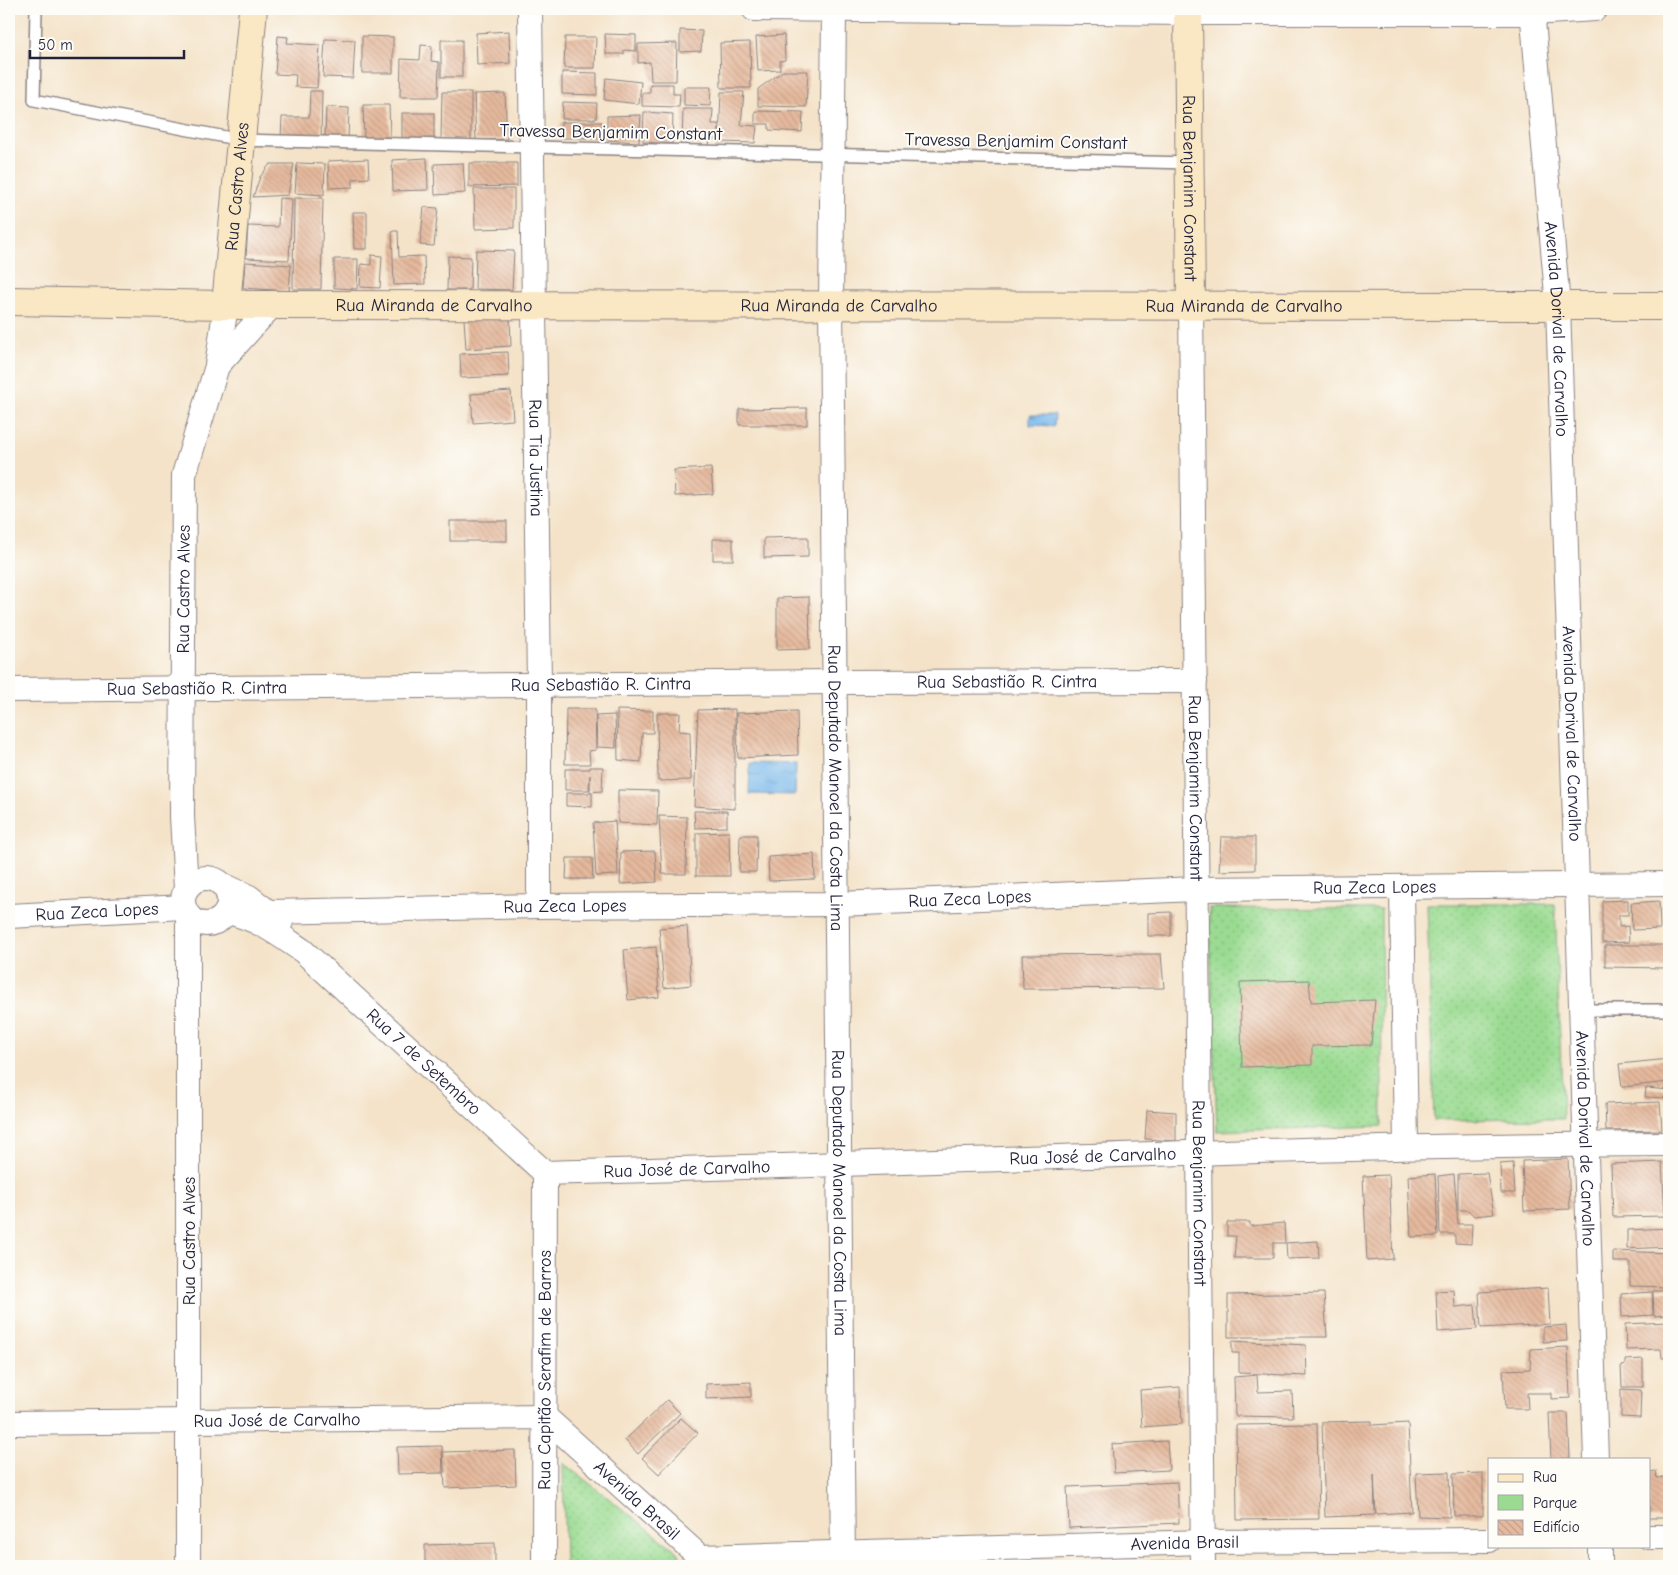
<svg xmlns="http://www.w3.org/2000/svg" width="1678" height="1575" font-family="'Comic Neue',sans-serif">
<style>
.green{fill:url(#green-dots);stroke:#5e7e66}
.water{fill:url(#water-ripples);stroke:#4c6d94}
.building{fill:url(#building-back-hatch)}
.lines{fill:none;stroke-linecap:round;stroke-linejoin:round}
.lane-casing{stroke:#8b8282;stroke-width:14}
.street-casing{stroke:#8b8282;stroke-width:26}
.secondary-casing{stroke:#8b8282;stroke-width:30}
.lane{stroke:#fff;stroke-width:11}
.street{stroke:#fff;stroke-width:24}
.secondary{stroke:#fae7c3;stroke-width:28}
.labels{text-anchor:middle;stroke-width:4;stroke-linejoin:round;paint-order:stroke}
.street-label{font-size:18px;fill:#22223b;stroke:#fdfcf7}
</style>
<defs>
<pattern id="green-dots" width="8" height="8" patternUnits="userSpaceOnUse" patternTransform="scale(1.25)"><rect width="8" height="8" fill="#9adb91"/><path d="M2 2h.1M6 6h.1" fill="none" stroke="#84bc7e" stroke-width="1.8" stroke-linecap="round"/></pattern>
<pattern id="water-ripples" width="26" height="14" patternUnits="userSpaceOnUse" patternTransform="scale(1.25)"><rect width="26" height="14" fill="#77b8ec"/><path d="M2 4q2-2 4 0t4 0M15 11q2-2 4 0t4 0" fill="none" stroke="#6195c0"/></pattern>
<pattern id="building-back-hatch" width="6" height="6" patternUnits="userSpaceOnUse" patternTransform="scale(1.25)"><rect width="6" height="6" fill="#e5b99d"/><path d="M-1 5l2 2M0 0l6 6M5-1l2 2" fill="none" stroke="#c49f88"/></pattern>
</defs>
<rect width="100%" height="100%" fill="#fdfcf7"/>
<filter id="ink" filterUnits="userSpaceOnUse"><feTurbulence type="fractalNoise" baseFrequency=".02" numOctaves="2"/><feDisplacementMap in="SourceGraphic" scale="10" xChannelSelector="R" yChannelSelector="G"/><feConvolveMatrix kernelMatrix="1 2 1 2 8 2 1 2 1" color-interpolation-filters="sRGB"/></filter>
<filter id="wash" filterUnits="userSpaceOnUse"><feTurbulence type="fractalNoise" baseFrequency=".0096" numOctaves="4" result="noise"/><feDisplacementMap in="SourceGraphic" scale="20" xChannelSelector="R" yChannelSelector="G"/><feGaussianBlur stdDeviation="1.12" result="paint"/><feColorMatrix in="noise" values="0 0 0 0 0 0 0 0 0 0 0 0 0 0 0 0 0 1.4 0 .05"/><feComposite in="paint" operator="in"/></filter>
<g filter="url(#wash)">
<rect width="100%" height="100%" fill="#f4e3c9"/>
<g class="green">
<polygon points="1427,904 1555,904 1563,1119 1434,1120"/>
<polygon points="1209,908 1381,909 1382,1126 1217,1131"/>
<polygon points="563,1463 678,1552 681,1558 672,1566 565,1566"/>
</g>
<g class="water">
<polygon points="1030,415 1055,415 1054,426 1030,425"/>
<polygon points="750,763 796,764 795,795 749,794"/>
</g>
<g id="blocks">
<g class="building">
<polygon points="680,30 702,31 701,51 680,52"/>
<polygon points="509,31 510,63 477,65 476,33"/>
<polygon points="605,34 636,35 636,51 624,50 624,54 606,54"/>
<polygon points="784,35 785,60 780,61 780,70 758,71 756,37"/>
<polygon points="278,36 288,37 287,43 320,45 317,88 295,87 296,75 275,74"/>
<polygon points="362,36 393,37 393,73 362,73"/>
<polygon points="565,37 596,37 595,68 564,68"/>
<polygon points="325,39 355,40 353,78 323,77"/>
<rect x="441" y="40" width="21" height="37"/>
<polygon points="750,42 751,88 721,88 720,43"/>
<polygon points="677,43 676,81 651,81 650,62 638,63 638,44"/>
<polygon points="421,45 432,46 431,61 439,62 438,97 400,97 401,59 420,60"/>
<polygon points="783,71 808,71 806,107 758,106 758,89"/>
<polygon points="562,72 597,73 597,95 562,94"/>
<polygon points="606,78 641,82 639,104 604,100"/>
<polygon points="650,84 673,84 673,94 680,94 679,107 642,106 642,93 650,93"/>
<polygon points="684,87 711,87 710,106 684,105"/>
<polygon points="310,91 322,91 321,139 281,138 282,117 309,117"/>
<polygon points="442,92 471,92 471,140 441,139"/>
<polygon points="721,92 744,92 741,125 757,126 755,143 719,142"/>
<polygon points="505,93 507,139 476,140 474,94"/>
<polygon points="563,102 597,103 596,119 562,119"/>
<polygon points="363,105 389,105 390,137 364,138"/>
<polygon points="326,107 349,108 348,139 325,138"/>
<polygon points="683,109 713,109 712,124 719,124 718,139 710,139 709,146 682,146"/>
<polygon points="755,111 803,112 802,132 769,130 769,124 755,124"/>
<polygon points="644,112 673,114 672,144 643,142"/>
<rect x="402" y="113" width="32" height="29"/>
<polygon points="641,115 639,142 607,140 607,116"/>
<polygon points="561,122 602,122 602,138 560,138"/>
<polygon points="427,158 428,190 393,191 392,160"/>
<polygon points="368,159 369,178 353,179 353,187 329,188 328,161"/>
<polygon points="297,163 325,164 324,195 295,193"/>
<polygon points="463,163 465,193 435,195 434,164"/>
<polygon points="469,163 517,163 517,186 469,187"/>
<polygon points="270,164 294,164 288,195 253,197 260,177"/>
<polygon points="474,189 514,189 514,228 475,229"/>
<polygon points="279,198 292,199 289,260 246,258 248,226 278,227"/>
<polygon points="294,198 323,198 321,289 293,289"/>
<polygon points="424,207 438,208 434,246 420,245"/>
<polygon points="353,212 367,212 367,249 354,249"/>
<polygon points="392,231 398,231 399,257 424,256 425,284 394,285"/>
<polygon points="476,250 514,251 512,290 475,289"/>
<polygon points="371,255 382,256 380,288 360,287 361,264 371,265"/>
<polygon points="448,256 471,257 470,290 447,290"/>
<polygon points="334,259 358,259 357,289 334,288"/>
<polygon points="245,262 291,265 289,291 243,288"/>
<polygon points="510,317 511,346 466,349 464,319"/>
<polygon points="508,352 509,376 461,378 460,354"/>
<polygon points="511,391 513,420 473,423 471,394"/>
<polygon points="807,408 807,425 739,425 739,409"/>
<polygon points="711,468 713,494 675,496 674,470"/>
<rect x="450" y="521" width="57" height="20"/>
<polygon points="808,537 808,557 764,558 764,538"/>
<rect x="713" y="539" width="20" height="21"/>
<polygon points="809,597 810,649 777,650 777,598"/>
<polygon points="566,709 595,709 596,750 589,751 590,764 565,764"/>
<polygon points="735,709 735,809 694,806 698,710"/>
<polygon points="617,710 653,711 653,733 642,733 641,762 618,760"/>
<polygon points="797,711 798,755 738,758 736,713"/>
<polygon points="657,713 680,713 679,731 690,732 691,780 658,781"/>
<polygon points="615,715 616,748 597,747 596,716"/>
<polygon points="590,767 603,767 602,791 590,792 590,775 589,790 565,790 565,769 590,769"/>
<polygon points="618,790 658,791 657,825 618,823"/>
<polygon points="566,793 592,793 592,807 566,806"/>
<polygon points="694,811 727,811 727,827 695,828"/>
<polygon points="659,816 687,817 686,874 662,874"/>
<polygon points="615,821 618,875 596,876 593,823"/>
<polygon points="729,832 730,876 696,876 696,833"/>
<polygon points="740,835 757,835 756,872 739,872"/>
<polygon points="1221,837 1255,837 1255,870 1219,871"/>
<polygon points="655,851 657,882 620,884 621,852"/>
<polygon points="814,854 815,879 769,881 768,857"/>
<polygon points="567,858 592,858 593,879 566,879"/>
<polygon points="1628,900 1628,915 1619,915 1619,927 1628,926 1629,942 1602,943 1602,901"/>
<polygon points="1659,901 1660,929 1632,930 1631,903"/>
<polygon points="1171,912 1171,936 1148,936 1148,913"/>
<polygon points="687,926 691,985 664,988 659,928"/>
<polygon points="1605,945 1667,945 1667,968 1605,967"/>
<polygon points="656,947 659,997 628,1000 624,950"/>
<polygon points="1161,954 1164,988 1023,989 1022,955"/>
<polygon points="1309,980 1311,1002 1375,1000 1371,1045 1312,1046 1312,1065 1242,1067 1240,982"/>
<polygon points="1669,1059 1669,1082 1622,1087 1619,1064"/>
<polygon points="1646,1088 1669,1090 1668,1098 1645,1097"/>
<polygon points="1660,1102 1662,1130 1606,1131 1605,1104"/>
<polygon points="1147,1110 1176,1112 1176,1141 1145,1139"/>
<polygon points="1568,1159 1570,1209 1524,1211 1522,1161"/>
<polygon points="1662,1162 1665,1216 1613,1217 1611,1164"/>
<polygon points="1513,1163 1515,1193 1501,1193 1500,1164"/>
<polygon points="1487,1173 1494,1214 1474,1216 1468,1210 1458,1210 1458,1174"/>
<polygon points="1435,1174 1438,1236 1411,1237 1408,1176"/>
<polygon points="1454,1174 1458,1224 1472,1224 1471,1244 1455,1243 1455,1234 1440,1234 1438,1176"/>
<polygon points="1389,1175 1393,1259 1367,1261 1363,1176"/>
<polygon points="1227,1222 1250,1222 1250,1226 1284,1223 1285,1243 1273,1243 1273,1258 1234,1258 1236,1236 1227,1236"/>
<polygon points="1669,1228 1669,1247 1627,1249 1627,1230"/>
<polygon points="1318,1241 1319,1258 1287,1259 1286,1243"/>
<polygon points="1613,1251 1669,1253 1669,1287 1630,1286 1630,1262 1613,1262"/>
<polygon points="1548,1288 1550,1324 1481,1328 1479,1292"/>
<polygon points="1454,1290 1455,1307 1475,1305 1477,1329 1438,1332 1436,1291"/>
<polygon points="1653,1291 1669,1291 1667,1315 1654,1316"/>
<polygon points="1652,1292 1653,1315 1622,1317 1621,1294"/>
<polygon points="1324,1293 1327,1337 1228,1337 1228,1295"/>
<polygon points="1669,1322 1669,1358 1662,1358 1661,1349 1626,1350 1625,1324"/>
<polygon points="1566,1325 1567,1341 1543,1342 1543,1327"/>
<polygon points="1232,1341 1306,1345 1307,1376 1239,1373 1239,1353 1232,1353"/>
<polygon points="1568,1347 1570,1398 1551,1399 1551,1393 1527,1393 1528,1409 1505,1409 1503,1370 1530,1369 1531,1349"/>
<polygon points="1643,1359 1643,1387 1622,1387 1621,1366 1625,1365 1625,1360"/>
<polygon points="1257,1375 1258,1392 1292,1391 1293,1417 1235,1416 1234,1377"/>
<polygon points="751,1382 751,1397 706,1399 706,1384"/>
<polygon points="1180,1387 1182,1424 1142,1427 1140,1390"/>
<polygon points="1621,1389 1641,1390 1640,1418 1621,1417"/>
<polygon points="667,1400 680,1413 638,1454 625,1440"/>
<polygon points="1549,1413 1568,1413 1570,1458 1551,1459"/>
<polygon points="681,1418 698,1433 659,1474 642,1458"/>
<polygon points="1372,1421 1372,1425 1408,1423 1412,1512 1376,1514 1374,1474 1375,1515 1325,1517 1322,1422"/>
<polygon points="1317,1424 1319,1519 1237,1520 1236,1425"/>
<polygon points="1167,1441 1169,1470 1114,1473 1112,1444"/>
<polygon points="442,1446 443,1473 398,1474 397,1447"/>
<polygon points="515,1450 516,1485 445,1488 443,1452"/>
<polygon points="1656,1471 1657,1478 1667,1477 1669,1518 1649,1518 1649,1472"/>
<polygon points="1449,1472 1450,1517 1418,1516 1416,1473"/>
<polygon points="1483,1473 1483,1516 1454,1516 1453,1474"/>
<polygon points="1177,1482 1179,1523 1069,1528 1067,1487"/>
<polygon points="495,1543 495,1566 425,1566 425,1545"/>
<polygon points="1180,1561 1180,1566 1125,1566 1125,1563"/>
</g>
</g>
</g>
<g filter="url(#ink)">
<use href="#blocks" fill-opacity="0" stroke="#8b8282" stroke-width="1"/>
<g class="lines">
<g class="lane-casing">
<g id="lane">
<polyline points="36,9 34,100 241,140 1190,163"/>
<polyline points="1581,1010 1669,1010"/>
</g>
</g>
<g class="street-casing">
<g id="street">
<path id="s1" d="M530 9 539 684V906"/>
<polyline points="754,9 1189,13 1532,13 1595,9"/>
<path id="s2" d="M834 9 831 304 843 1566"/>
<path id="s3" d="M1532 9 1558 306 1596 1459"/>
<path id="s4" d="M1191 304 1203 1566"/>
<polyline points="217,366 273,304"/>
<path id="s5" d="M9 690 833 682 1195 681"/>
<circle cx="206" cy="901" r="23"/>
<polyline points="225,886 249,897 281,922"/>
<polyline points="1402,888 1406,1146"/>
<path id="s6" d="M186 889 182 816 184 475 217 366 226 305"/>
<path id="s7" d="M227 912C257 918 278 934 303 951L545 1173"/>
<path id="s8" d="M270 912 539 906 838 904 1197 889 1669 884"/>
<polyline points="188,915 188,1566"/>
<path id="s9" d="M9 916 184 907"/>
<path id="s10" d="M545 1173C920 1163 1295 1146 1669 1144"/>
<path id="s11" d="M9 1423 545 1417 700 1557 1203 1542 1489 1540"/>
<polyline points="1649,1537 1669,1537"/>
<polyline points="1600,1546 1600,1566"/>
<path id="s12" d="M544 1566 545 1173"/>
</g>
</g>
<g class="secondary-casing">
<g id="secondary">
<path id="s13" d="M1188 9 1191 304"/>
<path id="s14" d="M9 301 226 305 1669 306"/>
<path id="s15" d="M226 305 253 9"/>
</g>
</g>
<use href="#lane" class="lane"/>
<use href="#street" class="street"/>
<use href="#secondary" class="secondary"/>
</g>
</g>
<g class="labels">
<g class="street-label">
<text transform="translate(611 132) rotate(1)" y="6">Travessa Benjamim Constant</text>
<text transform="translate(1016 141) rotate(1)" y="6">Travessa Benjamim Constant</text>
<text dy="6" stroke="none"><textPath href="#s15" startOffset="119">Rua Castro Alves</textPath></text>
<text dy="6" stroke="none"><textPath href="#s13" startOffset="179">Rua Benjamim Constant</textPath></text>
<text dy="6" stroke="none"><textPath href="#s14" startOffset="425">Rua Miranda de Carvalho</textPath></text>
<text dy="6" stroke="none"><textPath href="#s14" startOffset="830">Rua Miranda de Carvalho</textPath></text>
<text dy="6" stroke="none"><textPath href="#s14" startOffset="1235">Rua Miranda de Carvalho</textPath></text>
<text dy="6" stroke="none"><textPath href="#s3" startOffset="321">Avenida Dorival de Carvalho</textPath></text>
<text dy="6" stroke="none"><textPath href="#s1" startOffset="449">Rua Tia Justina</textPath></text>
<text dy="6" stroke="none"><textPath href="#s6" startOffset="300">Rua Castro Alves</textPath></text>
<text dy="6" stroke="none"><textPath href="#s5" startOffset="998">Rua Sebastião R. Cintra</textPath></text>
<text dy="6" stroke="none"><textPath href="#s5" startOffset="592">Rua Sebastião R. Cintra</textPath></text>
<text dy="6" stroke="none"><textPath href="#s5" startOffset="188">Rua Sebastião R. Cintra</textPath></text>
<text dy="6" stroke="none"><textPath href="#s3" startOffset="726">Avenida Dorival de Carvalho</textPath></text>
<text dy="6" stroke="none"><textPath href="#s2" startOffset="779">Rua Deputado Manoel da Costa Lima</textPath></text>
<text dy="6" stroke="none"><textPath href="#s4" startOffset="484">Rua Benjamim Constant</textPath></text>
<text dy="6" stroke="none"><textPath href="#s8" startOffset="1105">Rua Zeca Lopes</textPath></text>
<text dy="6" stroke="none"><textPath href="#s8" startOffset="700">Rua Zeca Lopes</textPath></text>
<text dy="6" stroke="none"><textPath href="#s8" startOffset="295">Rua Zeca Lopes</textPath></text>
<text dy="6" stroke="none"><textPath href="#s9" startOffset="88">Rua Zeca Lopes</textPath></text>
<text dy="6" stroke="none"><textPath href="#s7" startOffset="250">Rua 7 de Setembro</textPath></text>
<text dy="6" stroke="none"><textPath href="#s3" startOffset="1131">Avenida Dorival de Carvalho</textPath></text>
<text dy="6" stroke="none"><textPath href="#s10" startOffset="548">Rua José de Carvalho</textPath></text>
<text dy="6" stroke="none"><textPath href="#s10" startOffset="142">Rua José de Carvalho</textPath></text>
<text dy="6" stroke="none"><textPath href="#s2" startOffset="1184">Rua Deputado Manoel da Costa Lima</textPath></text>
<text dy="6" stroke="none"><textPath href="#s4" startOffset="889">Rua Benjamim Constant</textPath></text>
<text transform="translate(189 1241) rotate(-90)" y="6">Rua Castro Alves</text>
<text dy="6" stroke="none"><textPath href="#s12" startOffset="196">Rua Capitão Serafim de Barros</textPath></text>
<text dy="6" stroke="none"><textPath href="#s11" startOffset="268">Rua José de Carvalho</textPath></text>
<text dy="6" stroke="none"><textPath href="#s11" startOffset="660">Avenida Brasil</textPath></text>
<text dy="6" stroke="none"><textPath href="#s11" startOffset="1230">Avenida Brasil</textPath></text>
</g>
</g>
<rect width="1678" height="1575" fill="none" stroke="#fdfcf7" stroke-width="30"/>
<rect x="1488" y="1458" width="162" height="90" fill="#fdfcf7" stroke="#a5a5ac"/>
<rect x="1498" y="1474" width="25" height="8" fill="#fae7c3" stroke="#a5a5ac"/>
<text x="1533" y="1482" font-size="15" fill="#22223b">Rua</text>
<rect x="1498" y="1495" width="25" height="15" fill="#9adb91" stroke="#a5a5ac"/>
<text x="1533" y="1508" font-size="15" fill="#22223b">Parque</text>
<rect x="1498" y="1520" width="25" height="15" fill="url(#building-back-hatch)" stroke="#a5a5ac"/>
<text x="1533" y="1532" font-size="15" fill="#22223b">Edifício</text>
<path d="M30 50v8h154v-8" fill="none" stroke="#22223b" stroke-width="2.5"/>
<text x="38" y="50" font-size="15" fill="#22223b" stroke="#fdfcf7" stroke-width="4" paint-order="stroke">50 m</text>
</svg>
